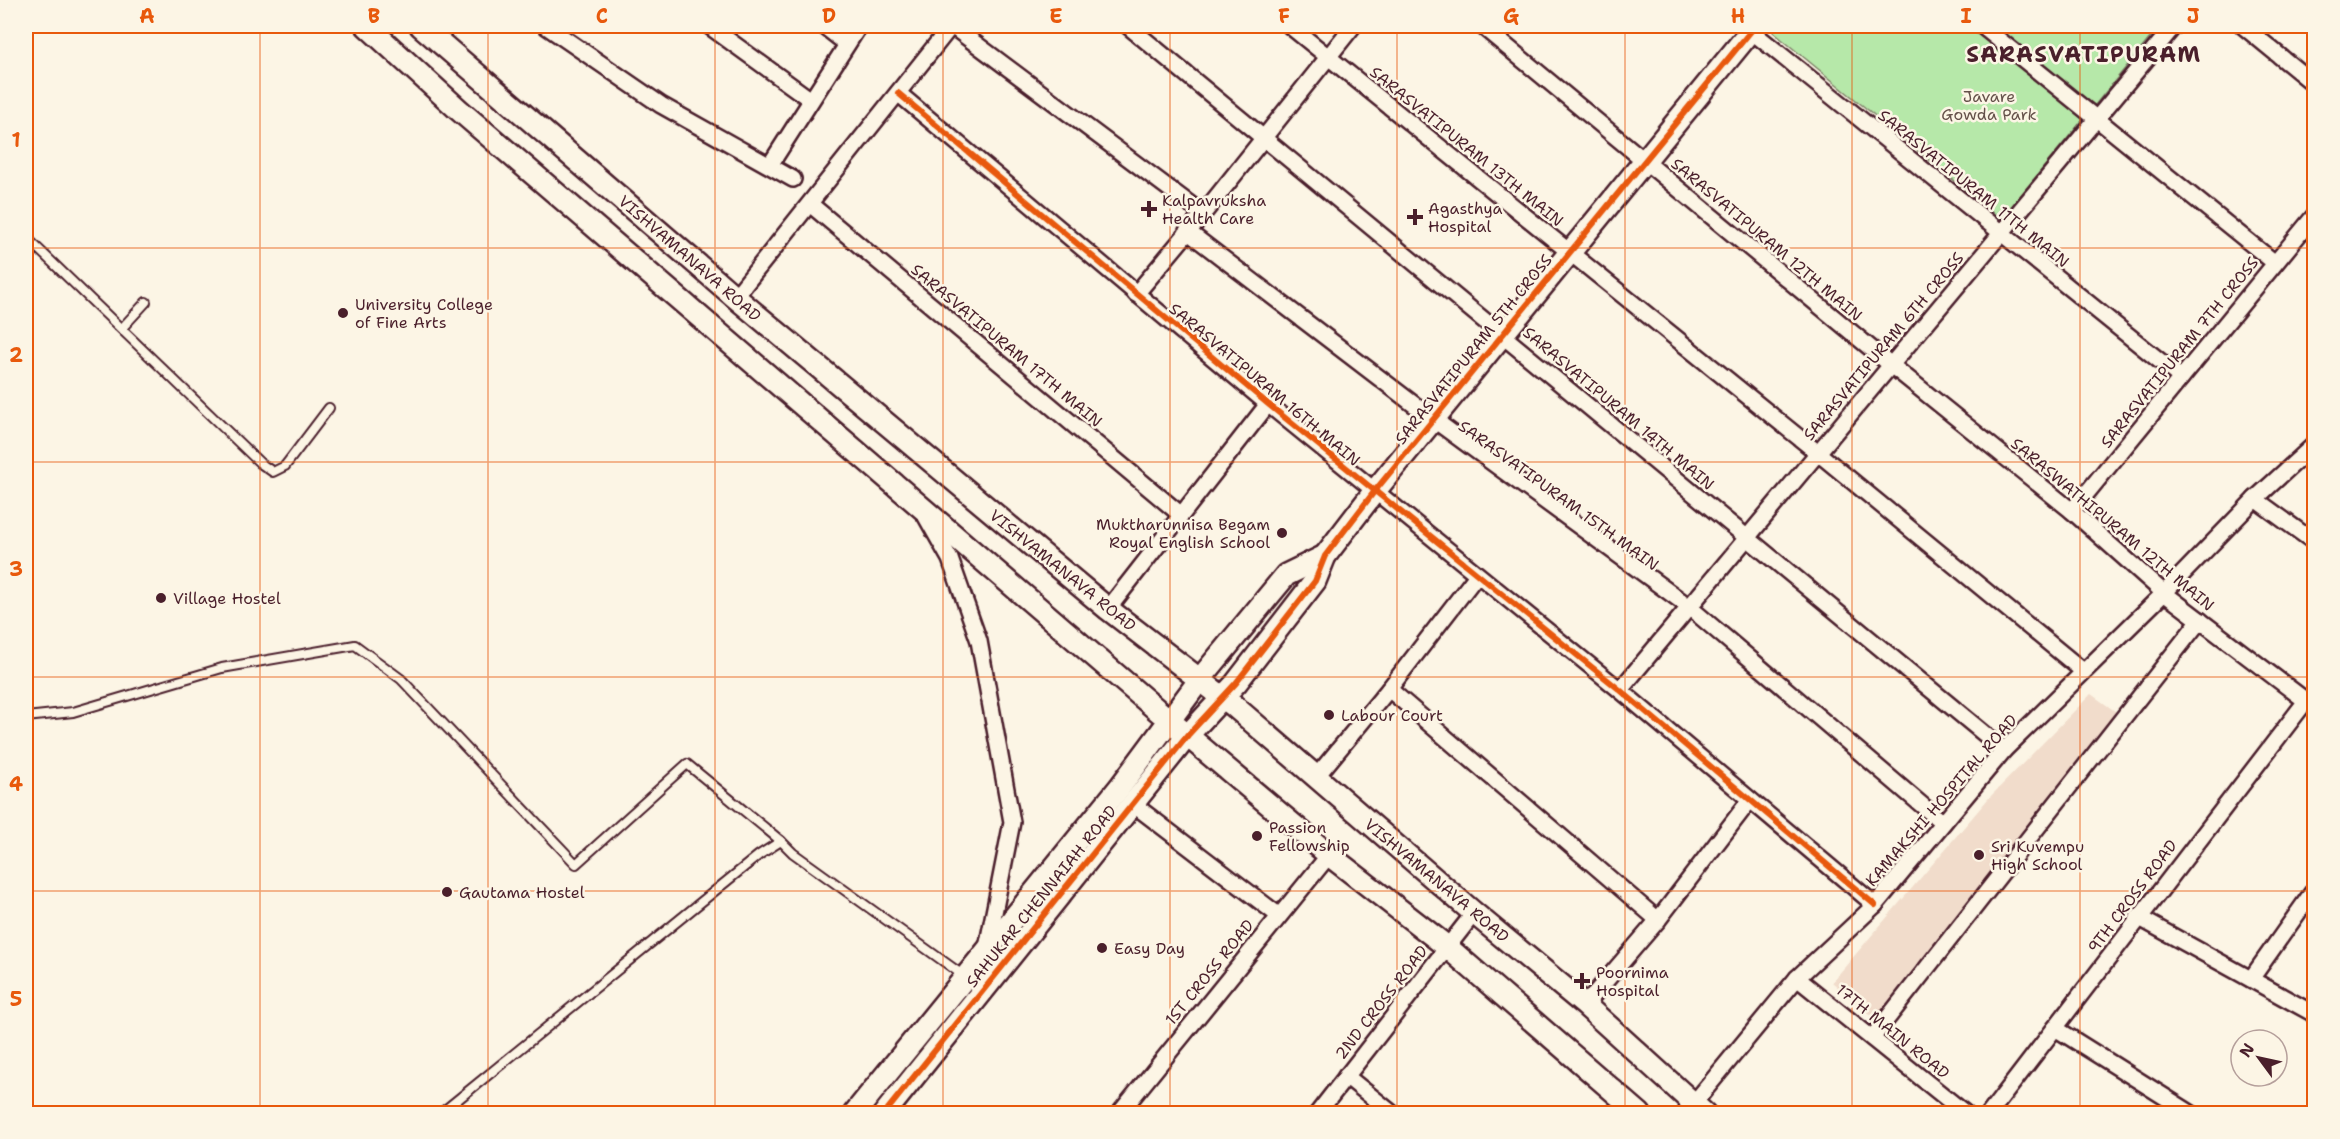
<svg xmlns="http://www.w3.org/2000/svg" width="2340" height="1139" font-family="'Shantell Sans',sans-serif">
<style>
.built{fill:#f1dccb}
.green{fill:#b6e8a9;stroke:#80846a;stroke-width:1.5}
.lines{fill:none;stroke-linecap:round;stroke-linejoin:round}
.lane-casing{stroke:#4a1f2b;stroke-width:12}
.street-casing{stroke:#4a1f2b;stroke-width:20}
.secondary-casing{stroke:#4a1f2b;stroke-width:26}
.lane{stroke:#fcf5e5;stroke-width:8}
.street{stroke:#fcf5e5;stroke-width:15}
.secondary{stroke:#fcf5e5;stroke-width:21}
.cycleway-casing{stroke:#fcf5e5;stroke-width:10}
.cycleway{stroke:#e8590c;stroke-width:6}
.grid{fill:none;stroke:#e8590c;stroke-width:1.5;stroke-opacity:0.55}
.poi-dot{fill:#4a1f2b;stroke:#fcf5e5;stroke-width:2}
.labels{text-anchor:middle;stroke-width:5;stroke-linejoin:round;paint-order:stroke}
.park-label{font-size:16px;fill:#65514a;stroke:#fcf5e5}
.street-label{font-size:16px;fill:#4a1f2b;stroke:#fcf5e5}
.poi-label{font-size:16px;fill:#4a1f2b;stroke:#fcf5e5;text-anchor:start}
.district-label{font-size:22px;font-weight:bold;letter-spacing:1.5px;fill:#4a1f2b;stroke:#fcf5e5}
.neatline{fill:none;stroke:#e8590c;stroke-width:2}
.grid-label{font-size:20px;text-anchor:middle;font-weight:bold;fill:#e8590c}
</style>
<rect width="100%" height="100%" fill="#fcf5e5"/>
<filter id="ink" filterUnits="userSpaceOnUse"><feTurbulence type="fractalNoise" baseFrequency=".0167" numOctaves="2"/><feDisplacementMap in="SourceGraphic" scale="12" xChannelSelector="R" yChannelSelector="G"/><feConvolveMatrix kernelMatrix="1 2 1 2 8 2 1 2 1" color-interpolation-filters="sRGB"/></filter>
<g filter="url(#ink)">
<polygon class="built" points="2091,694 2119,714 1877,1021 1832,982 1988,799"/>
<polygon class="green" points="1779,26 2160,26 2001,219 1773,32"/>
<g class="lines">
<g class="lane-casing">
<g id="lane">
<polyline points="26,237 260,463 273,472 285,466 329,408"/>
<polyline points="122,328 146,302"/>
<polyline points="26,717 73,712 222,668 355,645 401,679 576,864 687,764 781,841"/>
<polyline points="440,1114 759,855 781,841 793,853 964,976"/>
</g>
</g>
<g class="street-casing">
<g id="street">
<polyline points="546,26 661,105 793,179"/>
<polyline points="709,26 811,100"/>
<polyline points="824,26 847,44"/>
<polyline points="952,26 1203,214"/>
<polyline points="1128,26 2004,750"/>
<polyline points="1290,26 1818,453 2083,671"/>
<polyline points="1482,26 1891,365 2072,511 2164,593 2314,707"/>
<polyline points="1745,26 2181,378"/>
<polyline points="1982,26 2275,263"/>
<polyline points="2243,26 2314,84"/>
<polyline points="898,93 1268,404 1620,690 1875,905"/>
<polyline points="770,165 859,26"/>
<polyline points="810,204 1180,514"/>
<polyline points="1187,231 1433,419 1688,606 1943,823"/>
<polyline points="1136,294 1203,214 1353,26"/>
<polyline points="735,297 951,26"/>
<polyline points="2255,499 2314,542"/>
<polyline points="2072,511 2314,216"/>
<polyline points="925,515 950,559 979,641 1012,822 987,948"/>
<polyline points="1108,609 1268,404"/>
<polyline points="1389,689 1658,920"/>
<polyline points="1620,690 2174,26"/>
<polyline points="1316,777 1389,689 1477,575"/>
<polyline points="1133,804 1278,915"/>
<polyline points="2138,917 2314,1014"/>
<polyline points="1797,978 1966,1114"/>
<polyline points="2251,979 2314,890"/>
<polyline points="1585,1005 1658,920 1750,800"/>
<polyline points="2055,1028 2192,1114"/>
<polyline points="1872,1038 2200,620"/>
<polyline points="1346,1076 1393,1114"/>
<polyline points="1119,1114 1329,855"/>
<polyline points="1317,1114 1474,913"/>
<polyline points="1685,1114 1797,978 1875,905 2004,750 2164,593 2255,499 2314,445"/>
<polyline points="1989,1114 2306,701"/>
</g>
</g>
<g class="secondary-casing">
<g id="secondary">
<polyline points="367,26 459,110 1170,721 1329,855 1446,946 1640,1114"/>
<polyline points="421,26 735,297 1108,609 1234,706 1474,913 1585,1005 1705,1114"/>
<polyline points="854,1114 1120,787 1201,678 1286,575 1325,556"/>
<polyline points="884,1114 1188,735 1236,683 1315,581 1325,556 1374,492 1755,26"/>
</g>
</g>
<use href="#lane" class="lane"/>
<use href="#street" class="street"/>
<use href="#secondary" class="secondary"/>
<g class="cycleway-casing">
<g id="cycleway">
<polyline points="898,93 1268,404 1620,690 1875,905"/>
<polyline points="884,1114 1188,735 1236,683 1315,581 1325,556 1374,492 1755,26"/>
</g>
</g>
<use href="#cycleway" class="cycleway"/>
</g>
</g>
<path class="grid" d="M260 26V1114M488 26V1114M715 26V1114M943 26V1114M1170 26V1114M1397 26V1114M1625 26V1114M1852 26V1114M2080 26V1114M26 248H2314M26 462H2314M26 677H2314M26 891H2314"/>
<g class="poi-dot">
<path d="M1146 200h6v6h6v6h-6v6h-6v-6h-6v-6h6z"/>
<path d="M1412 208h6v6h6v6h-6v6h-6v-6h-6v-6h6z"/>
<circle cx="343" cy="313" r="6"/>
<circle cx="1282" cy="533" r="6"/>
<circle cx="161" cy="598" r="6"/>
<circle cx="1329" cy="715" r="6"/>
<circle cx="1257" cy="836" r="6"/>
<circle cx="1979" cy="855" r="6"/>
<circle cx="447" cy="892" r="6"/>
<circle cx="1102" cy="948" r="6"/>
<path d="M1579 972h6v6h6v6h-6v6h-6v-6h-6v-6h6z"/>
</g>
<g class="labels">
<g class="park-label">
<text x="1989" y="102">Javare<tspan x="1989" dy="18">Gowda Park</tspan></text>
</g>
<g class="street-label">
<text transform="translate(1467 146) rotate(39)" y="6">SARASVATIPURAM 13TH MAIN</text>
<text transform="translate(1974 188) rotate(39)" y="6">SARASVATIPURAM 11TH MAIN</text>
<text transform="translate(1767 239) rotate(40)" y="6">SARASVATIPURAM 12TH MAIN</text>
<text transform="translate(690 258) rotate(41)" y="6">VISHVAMANAVA ROAD</text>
<text transform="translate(1007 345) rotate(40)" y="6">SARASVATIPURAM 17TH MAIN</text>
<text transform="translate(1883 346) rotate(-50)" y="6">SARASVATIPURAM 6TH CROSS</text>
<text transform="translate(1473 349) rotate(-51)" y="6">SARASVATIPURAM 5TH CROSS</text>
<text transform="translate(2179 352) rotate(-51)" y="6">SARASVATIPURAM 7TH CROSS</text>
<text transform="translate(1265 384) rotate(40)" y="6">SARASVATIPURAM 16TH MAIN</text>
<text transform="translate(1619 408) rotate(40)" y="6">SARASVATIPURAM 14TH MAIN</text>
<text transform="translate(1559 495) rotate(36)" y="6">SARASVATIPURAM 15TH MAIN</text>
<text transform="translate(2113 524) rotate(40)" y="6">SARASWATHIPURAM 12TH MAIN</text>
<text transform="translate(1063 570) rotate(39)" y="6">VISHVAMANAVA ROAD</text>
<text transform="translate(1941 800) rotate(-49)" y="6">KAMAKSHI HOSPITAL ROAD</text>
<text transform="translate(1437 880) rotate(40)" y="6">VISHVAMANAVA ROAD</text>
<text transform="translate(1041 896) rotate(-51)" y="6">SAHUKAR CHENNAIAH ROAD</text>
<text transform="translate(2132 896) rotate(-53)" y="6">9TH CROSS ROAD</text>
<text transform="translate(1209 972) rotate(-51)" y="6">1ST CROSS ROAD</text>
<text transform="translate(1381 1002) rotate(-52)" y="6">2ND CROSS ROAD</text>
<text transform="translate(1893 1031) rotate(39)" y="6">17TH MAIN ROAD</text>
</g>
<g class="poi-label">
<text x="1162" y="206">Kalpavruksha<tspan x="1162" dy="18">Health Care</tspan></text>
<text x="1428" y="214">Agasthya<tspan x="1428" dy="18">Hospital</tspan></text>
<text x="355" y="310">University College<tspan x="355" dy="18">of Fine Arts</tspan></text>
<text x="1270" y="530" text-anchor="end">Muktharunnisa Begam<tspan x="1270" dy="18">Royal English School</tspan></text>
<text x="173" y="604">Village Hostel</text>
<text x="1341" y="721">Labour Court</text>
<text x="1269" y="833">Passion<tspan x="1269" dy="18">Fellowship</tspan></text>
<text x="1991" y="852">Sri Kuvempu<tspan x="1991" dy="18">High School</tspan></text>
<text x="459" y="898">Gautama Hostel</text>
<text x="1114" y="954">Easy Day</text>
<text x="1596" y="978">Poornima<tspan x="1596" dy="18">Hospital</tspan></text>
</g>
<g class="district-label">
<text x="2084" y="62">SARASVATIPURAM</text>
</g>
</g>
<rect width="2340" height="1139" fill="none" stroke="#fcf5e5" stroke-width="66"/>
<g transform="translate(2259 1058) rotate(303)"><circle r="28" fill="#fcf5e5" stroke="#b59f9b" stroke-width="1.5"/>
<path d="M0-4.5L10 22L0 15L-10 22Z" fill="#4a1f2b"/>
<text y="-9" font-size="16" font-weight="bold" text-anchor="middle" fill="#4a1f2b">N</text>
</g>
<rect x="33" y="33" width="2274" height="1073" class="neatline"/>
<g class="grid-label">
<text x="147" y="23">A</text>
<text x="374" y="23">B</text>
<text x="602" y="23">C</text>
<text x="829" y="23">D</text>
<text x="1056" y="23">E</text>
<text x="1284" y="23">F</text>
<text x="1511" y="23">G</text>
<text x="1738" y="23">H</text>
<text x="1966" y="23">I</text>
<text x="2193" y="23">J</text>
<text x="16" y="147">1</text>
<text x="16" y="362">2</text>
<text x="16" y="576">3</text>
<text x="16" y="791">4</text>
<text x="16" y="1006">5</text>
</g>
</svg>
